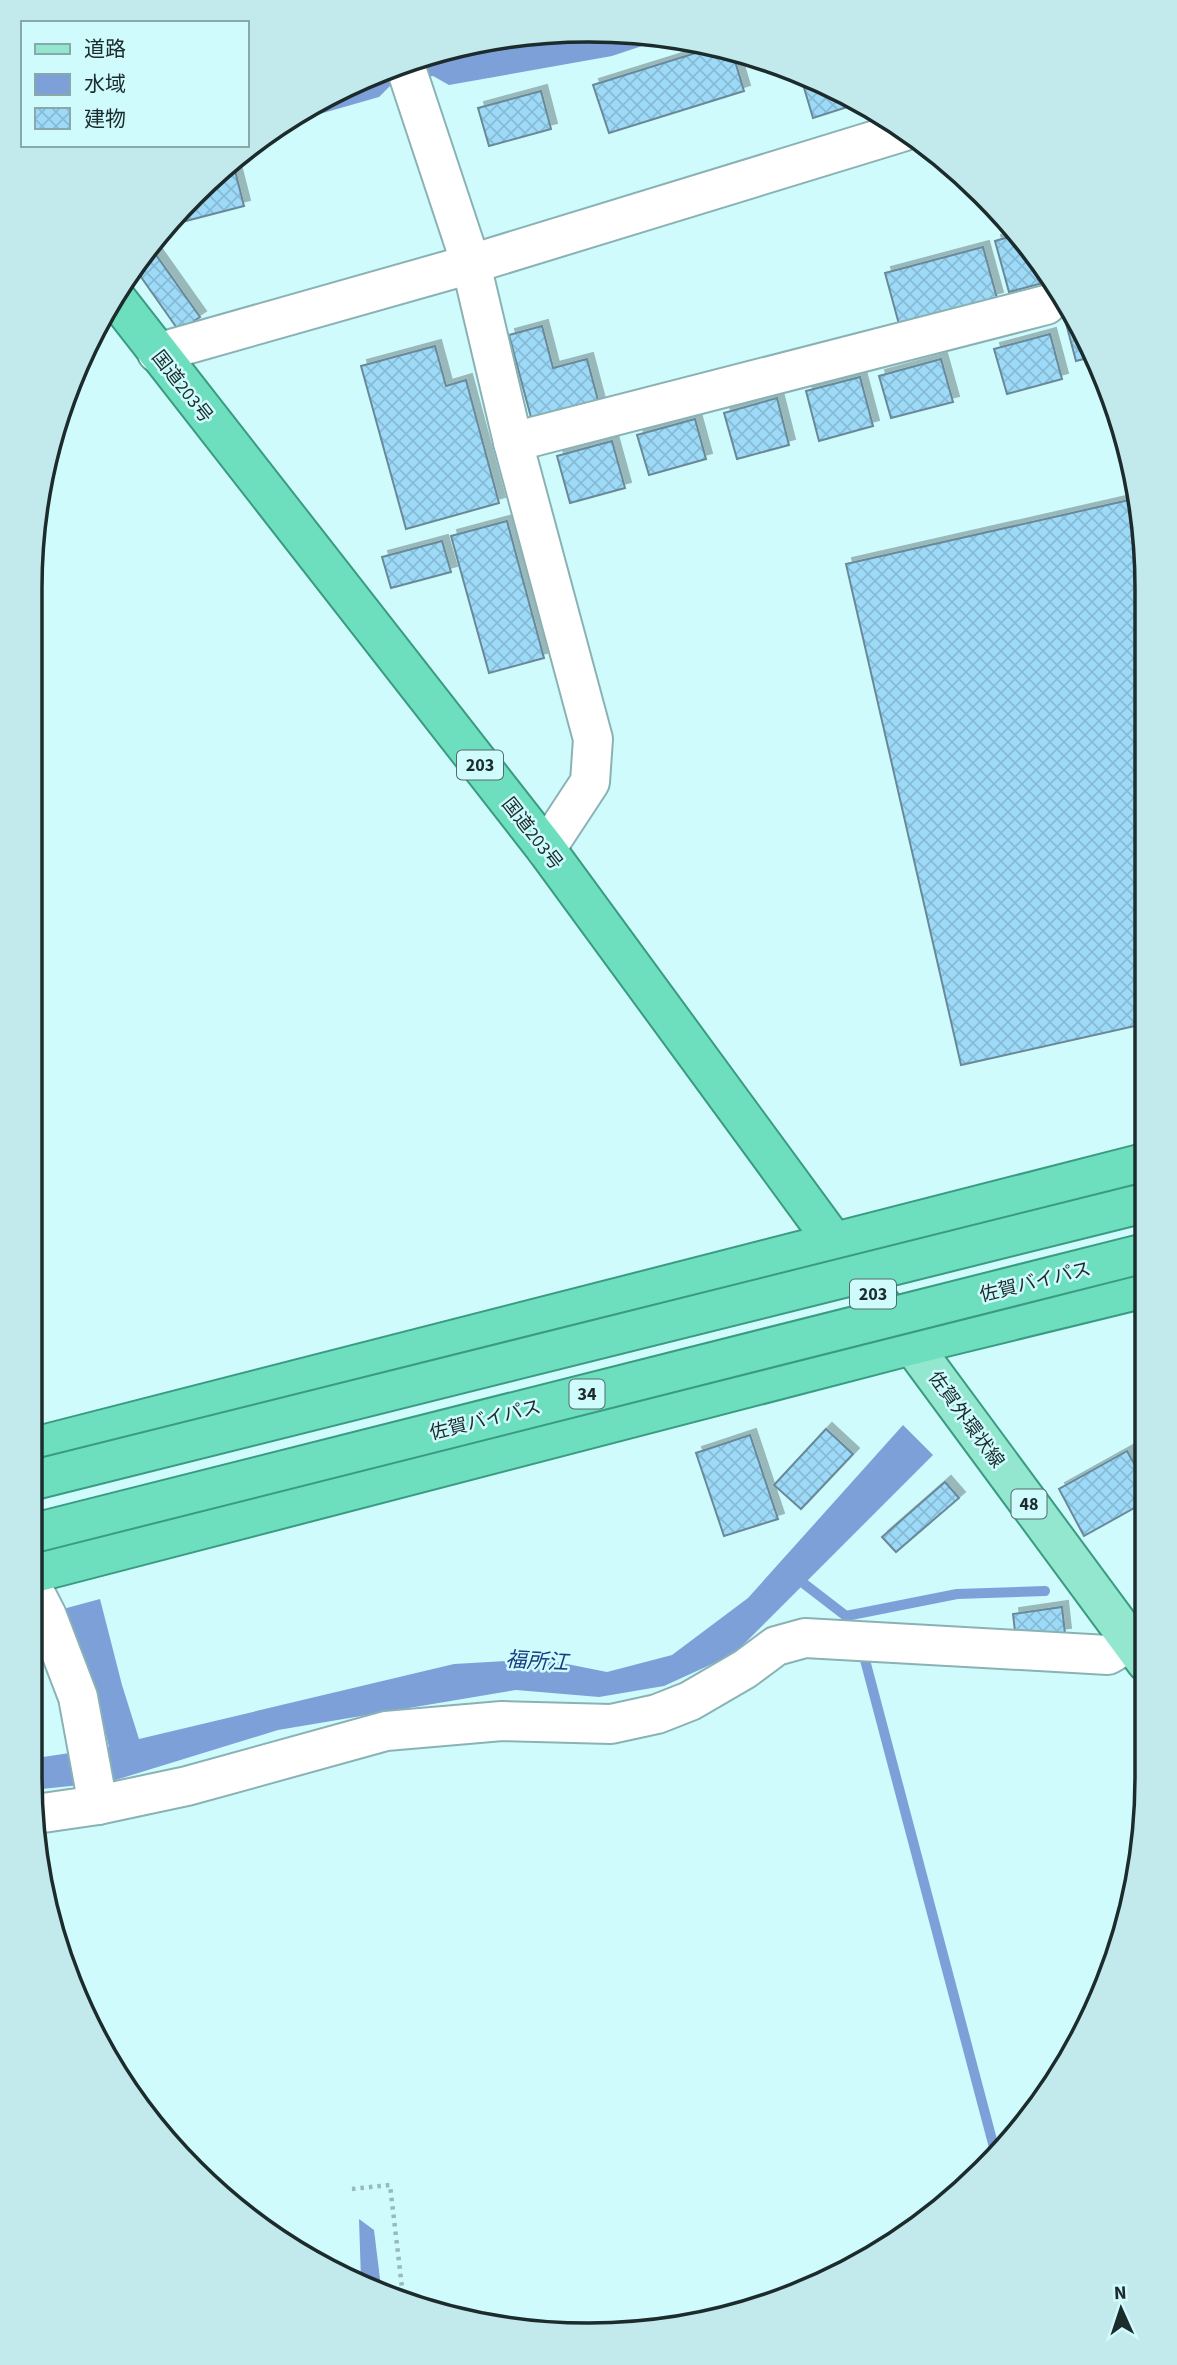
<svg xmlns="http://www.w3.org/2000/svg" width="1177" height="2365" font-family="'Source Sans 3','Noto Sans JP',sans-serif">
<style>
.water{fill:#7ea0d9}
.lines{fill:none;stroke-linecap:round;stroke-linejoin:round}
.stream{stroke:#7ea0d9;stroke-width:10}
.building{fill:url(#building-cross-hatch);stroke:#698999;stroke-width:2;filter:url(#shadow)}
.minor-casing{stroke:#8ab2b4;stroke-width:42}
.primary-casing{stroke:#3a9b81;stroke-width:42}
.trunk-casing{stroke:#3a9b81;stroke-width:42}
.path{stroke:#97babb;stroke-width:4.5;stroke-dasharray:3.5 5;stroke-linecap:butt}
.minor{stroke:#fff;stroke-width:38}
.primary{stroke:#92e7ce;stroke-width:38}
.trunk{stroke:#6edfbe;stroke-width:38}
.trunk-bridge-casing{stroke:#3a9b81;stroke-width:42;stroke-linecap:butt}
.trunk-bridge{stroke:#6edfbe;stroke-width:38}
.labels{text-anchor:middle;stroke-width:5;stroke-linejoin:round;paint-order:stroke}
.shield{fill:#d0fbfd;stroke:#526a6b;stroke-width:2}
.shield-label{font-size:18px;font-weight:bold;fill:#1c2c2d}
.street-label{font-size:19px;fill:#1c2c2d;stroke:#d0fbfd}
.water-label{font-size:21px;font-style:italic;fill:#173e82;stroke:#d0fbfd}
.rim{fill:none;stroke:#1c2c2d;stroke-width:3.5}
</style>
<defs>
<pattern id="building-cross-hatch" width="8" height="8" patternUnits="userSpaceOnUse" patternTransform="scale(1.75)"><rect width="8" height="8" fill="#9ddaf8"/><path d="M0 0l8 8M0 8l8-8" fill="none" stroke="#87bbd5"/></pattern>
<filter id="shadow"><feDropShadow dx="6" dy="-6" stdDeviation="0" flood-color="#0004"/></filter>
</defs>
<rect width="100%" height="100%" fill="#d0fbfd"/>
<g class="water">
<polygon points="625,31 666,38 612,56 449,85 433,76 392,84 379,97 281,125 309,105 343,89 523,34"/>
<polygon points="30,1355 43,1405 30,1408"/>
<polygon points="903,1425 933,1455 734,1654 664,1686 599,1697 516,1690 278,1730 109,1782 32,1790 30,1759 109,1747 96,1691 63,1609 100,1599 122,1685 139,1739 454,1664 542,1659 607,1672 672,1655 748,1598"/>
<polygon points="359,2219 374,2230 381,2287 361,2280"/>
</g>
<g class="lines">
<g class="stream">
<polyline points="372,76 374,81"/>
<polyline points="794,1576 846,1616 957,1594 1045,1591"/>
<polyline points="865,1660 996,2155"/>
</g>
</g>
<g class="building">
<polygon points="718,46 731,48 744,91 609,133 593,85"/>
<polygon points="811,78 835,87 860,103 813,118 802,81"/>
<polygon points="541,91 551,129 489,146 478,108"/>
<polygon points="234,167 244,206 182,222 179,212 217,172"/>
<polygon points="1016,235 1053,278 1054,280 1009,292 995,241"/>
<polygon points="149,245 200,317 179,331 134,267"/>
<polygon points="983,247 997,298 899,324 885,273"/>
<polygon points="1070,310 1095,356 1076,361 1063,312"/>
<polygon points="542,326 553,368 587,359 599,404 532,421 509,335"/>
<polygon points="1050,334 1062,379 1007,394 994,349"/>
<polygon points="435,346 446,386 466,380 499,503 406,529 361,366"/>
<polygon points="941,359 953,402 891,418 879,376"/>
<polygon points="860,377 873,426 819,441 806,391"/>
<polygon points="777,398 789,445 737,459 724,413"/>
<polygon points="695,419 706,459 649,475 637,435"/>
<polygon points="612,441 625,488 570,503 557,456"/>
<polygon points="1138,498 1143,516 1144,1024 961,1065 846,564"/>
<polygon points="507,521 544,658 489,673 451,536"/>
<polygon points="442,541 451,572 391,588 382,557"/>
<polygon points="826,1429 853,1454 801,1509 774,1485"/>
<polygon points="750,1435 778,1519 724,1536 696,1453"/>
<polygon points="1127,1451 1145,1483 1145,1502 1084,1536 1059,1489"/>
<polygon points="945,1482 959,1498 896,1552 882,1537"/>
<polygon points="1062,1607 1065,1634 1016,1640 1013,1614"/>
</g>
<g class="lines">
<g class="minor-casing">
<g id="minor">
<polyline points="404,62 471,264 513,442 593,739 590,782 546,849"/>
<polyline points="157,353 471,264 902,132"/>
<polyline points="513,442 1046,305"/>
<polyline points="30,1583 47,1616 78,1697 98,1805"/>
<polyline points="36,1814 98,1805 187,1786 386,1731 502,1721 611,1724 657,1714 690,1701 745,1669 776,1646 805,1638 1108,1655 1130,1642"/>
</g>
</g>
<g class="primary-casing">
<polyline id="primary" points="912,1345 1146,1662"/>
</g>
<g class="trunk-casing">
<g id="trunk">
<polyline points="115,297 546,849 834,1242 912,1345"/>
<polyline points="30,1448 1144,1163"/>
<polyline points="30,1574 912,1345 1145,1288"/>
</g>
</g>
<polyline class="path" points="352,2189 390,2185 403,2296"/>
<use href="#minor" class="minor"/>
<use href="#primary" class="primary"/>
<use href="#trunk" class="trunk"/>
<g class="trunk-bridge-casing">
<g id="trunk-bridge">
<polyline points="30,1481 1144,1203"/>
<polyline points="30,1534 1145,1253"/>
</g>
</g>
<use href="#trunk-bridge" class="trunk-bridge"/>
</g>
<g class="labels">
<g class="shield">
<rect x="457" y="750.5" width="46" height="29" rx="5"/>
<rect x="850" y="1279.5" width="46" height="29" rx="5"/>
<rect x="569.5" y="1379.5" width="35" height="29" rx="5"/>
<rect x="1011.5" y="1489.5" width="35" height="29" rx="5"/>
</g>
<g class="shield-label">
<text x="480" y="771">203</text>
<text x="873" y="1300">203</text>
<text x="587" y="1400">34</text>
<text x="1029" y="1510">48</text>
</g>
<g class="street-label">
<text transform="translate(183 386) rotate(52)" y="7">国道203号</text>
<text transform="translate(533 833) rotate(52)" y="7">国道203号</text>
<text transform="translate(1035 1281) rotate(-14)" y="7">佐賀バイパス</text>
<text transform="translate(485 1419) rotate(-14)" y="7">佐賀バイパス</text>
<text transform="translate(967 1419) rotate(54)" y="7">佐賀外環状線</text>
</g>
<g class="water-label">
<text transform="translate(537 1661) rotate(3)" y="7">福所江</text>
</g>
</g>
<path d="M0 0H1177V2365H0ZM588 42H589A546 546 0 0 1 1135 588V1777A546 546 0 0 1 589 2323H588A546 546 0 0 1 42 1777V588A546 546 0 0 1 588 42Z" fill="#c2eaec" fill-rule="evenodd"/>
<path class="rim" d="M588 42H589A546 546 0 0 1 1135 588V1777A546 546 0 0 1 589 2323H588A546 546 0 0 1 42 1777V588A546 546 0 0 1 588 42Z"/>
<rect x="21" y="21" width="228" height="126" fill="#d0fbfd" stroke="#88a8aa" stroke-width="2"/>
<rect x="35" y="44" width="35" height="10" fill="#92e7ce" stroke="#88a8aa" stroke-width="2"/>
<text x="84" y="56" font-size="21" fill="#1c2c2d">道路</text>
<rect x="35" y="74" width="35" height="21" fill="#7ea0d9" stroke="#88a8aa" stroke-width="2"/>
<text x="84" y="91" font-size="21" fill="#1c2c2d">水域</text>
<rect x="35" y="108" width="35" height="21" fill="url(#building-cross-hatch)" stroke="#88a8aa" stroke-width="2"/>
<text x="84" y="126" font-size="21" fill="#1c2c2d">建物</text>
<g transform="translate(1121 2309) rotate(357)" stroke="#d0fbfd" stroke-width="5" paint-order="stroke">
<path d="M0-5L12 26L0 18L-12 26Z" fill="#1c2c2d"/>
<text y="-10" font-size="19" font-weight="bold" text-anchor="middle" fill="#1c2c2d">N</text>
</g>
</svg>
